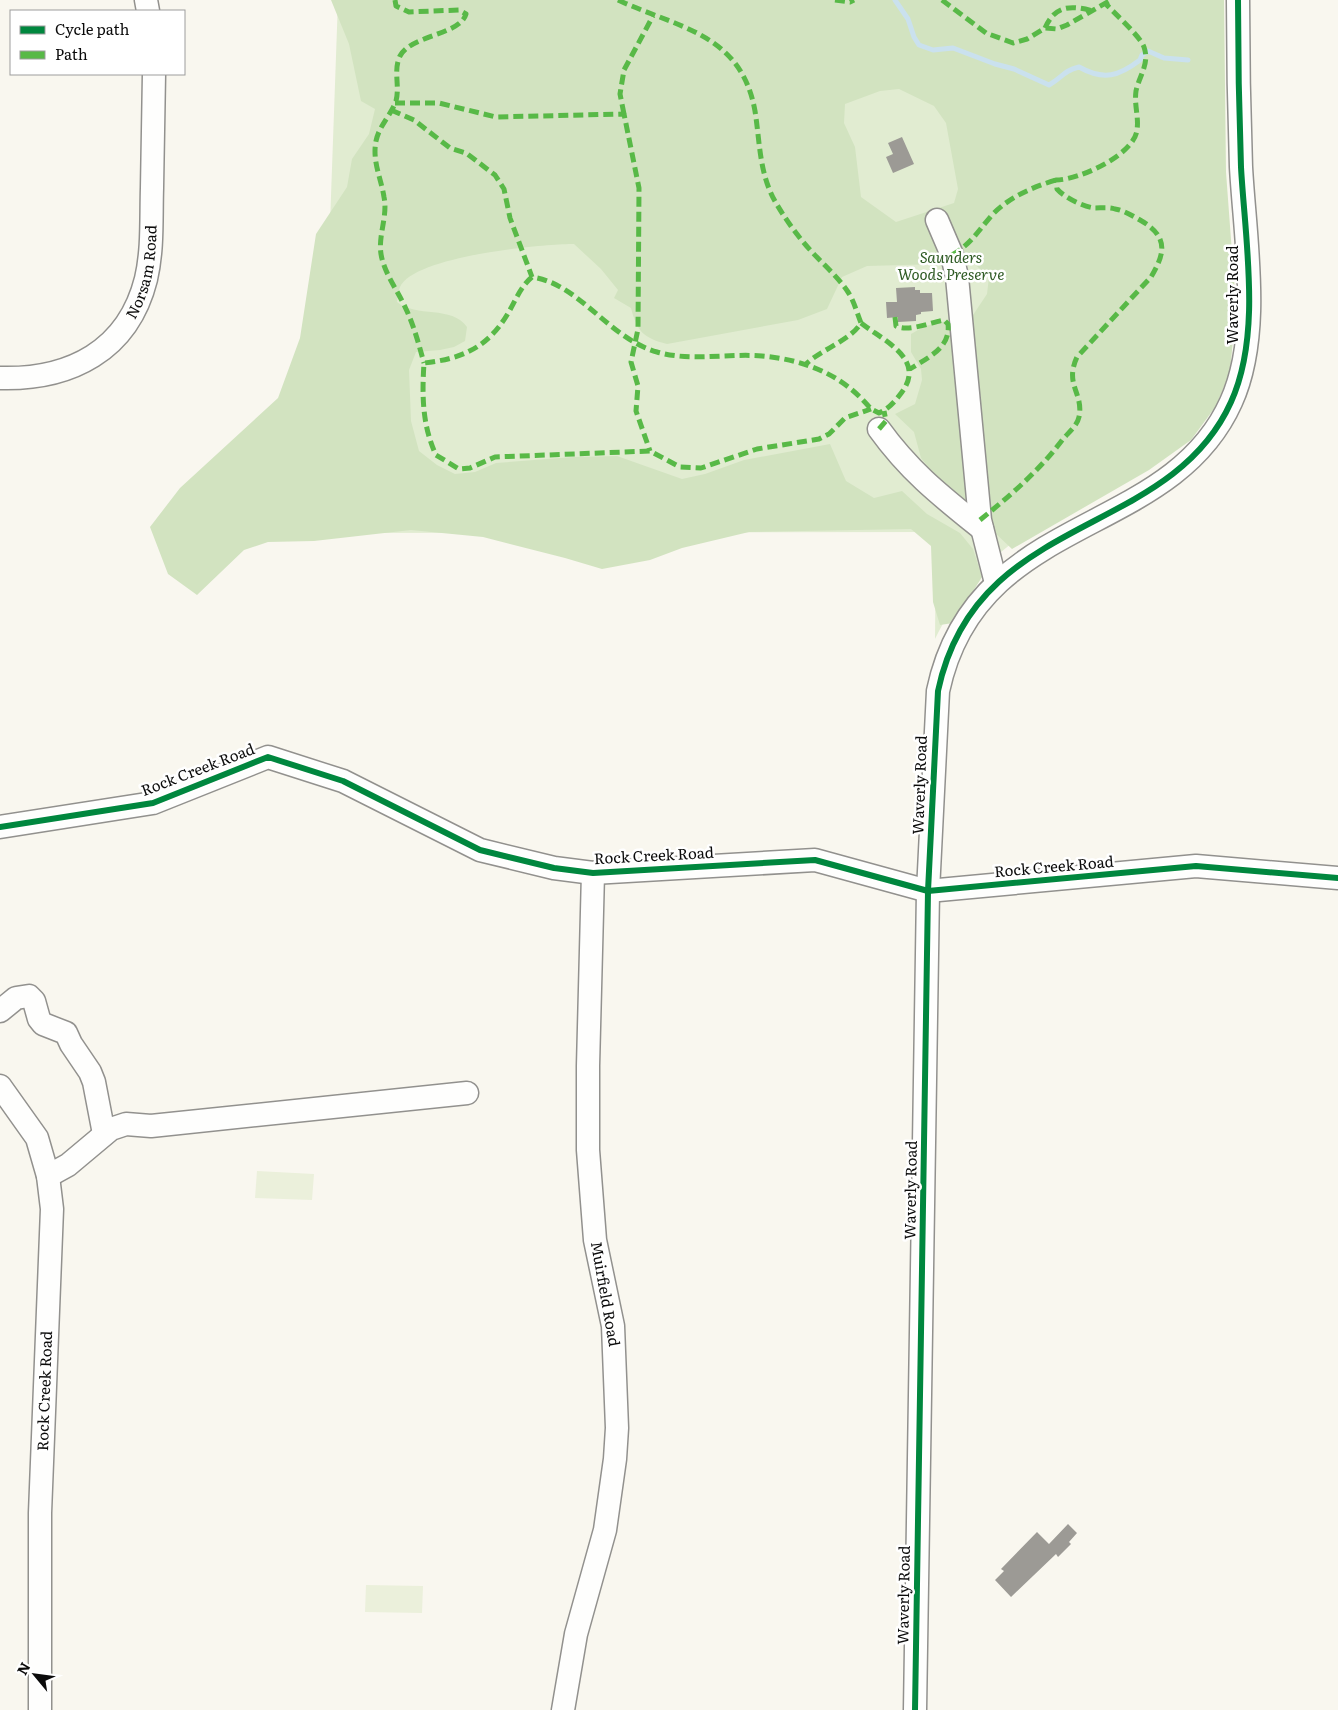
<svg xmlns="http://www.w3.org/2000/svg" width="1338" height="1710" font-family="Literata,serif">
<style>
.green{fill:#e1ecd1}
.forest{fill:#d2e3c0;fill-rule:evenodd}
.pitch{fill:#ebf0db}
.lines{fill:none;stroke-linecap:round;stroke-linejoin:round}
.stream{stroke:#cae1ee;stroke-width:5}
.building{fill:#9c9a95}
.minor-casing{stroke:#92918e;stroke-width:25}
.minor{stroke:#fefefd;stroke-width:22}
.quiet{stroke:#58b947;stroke-width:5;stroke-dasharray:10 5;stroke-linecap:butt}
.cycleway-casing{stroke:#fff;stroke-width:9}
.cycleway{stroke:#00873e;stroke-width:6}
.labels{text-anchor:middle;stroke-width:5;stroke-linejoin:round;paint-order:stroke}
.park-label{font-size:15px;font-style:italic;fill:#2e5a23;stroke:#fff}
.street-label{font-size:15px;fill:#0b0b0b;stroke:#fff}
</style>
<rect width="100%" height="100%" fill="#f9f7ef"/>
<path class="green" d="M338 0H1221L1022 536C983 563 956 597 935 639L936 532 319 533Z"/>
<path class="forest" d="M331 0H1224L1226 172 1236 307 1230 372 1216 406 1191 440 1149 470 1012 549 938 479 921 458 914 432 895 414 915 404 922 380 921 369 911 352V334L925 326 973 315 987 294 989 277 969 259 940 264 867 266 842 277 827 309 798 320 667 344C643 338 637 331 631 308L614 298 618 290 601 269 574 244C542 244 414 256 400 287 398 291 398 298 397 302 416 318 452 305 467 327L465 341 454 347 440 350 416 352 409 370 411 421 419 451 437 465 455 474 475 472 496 463 573 457 617 456 682 479 705 474 744 460 830 444 846 481 874 498 902 491 927 514 960 533 973 549 982 577 953 623 940 625 933 602 931 546 911 529 749 532 682 548 650 560 602 569 565 558 483 537 411 530 314 541 268 542 244 550 197 595 168 574 150 527 180 488 278 398 300 338 316 234 347 187 352 159 369 134 375 109 361 101 349 44ZM899 89 934 106 946 123 958 189 954 203 896 222 861 197 855 147 844 123 845 104 880 91Z"/>
<g class="pitch">
<polygon points="257,1171 314,1174 312,1200 255,1198"/>
<polygon points="366,1585 423,1586 422,1613 365,1612"/>
</g>
<g class="lines">
<path class="stream" d="M895 0 908 19 914 37 919 45 933 50 953 48 995 64 1014 69 1049 85C1063 77 1063 71 1079 67 1104 81 1119 76 1140 60L1142 55 1148 51 1164 58 1188 60"/>
</g>
<g class="building">
<polygon points="902,137 914,164 893,173 886,157 893,154 888,143"/>
<polygon points="915,287 915,290 920,290 920,293 932,293 933,311 921,312 921,314 916,315 916,321 898,322 898,317 887,318 886,302 897,302 896,288"/>
<polygon points="1068,1524 1077,1533 1069,1542 1071,1544 1058,1557 1056,1554 1011,1597 995,1580 1004,1571 1001,1569 1037,1532 1049,1544"/>
</g>
<g class="lines">
<g class="minor-casing">
<g id="minor">
<polyline points="146,0 148,11"/>
<polyline points="937,220 952,255 957,277 980,520 996,583"/>
<path id="s1" d="M0 378C70 380 128 351 146 279 153 249 151 218 152 188 153 150 153 112 154 74"/>
<path d="M879 429C910 472 941 496 982 529"/>
<polyline points="0,827 153,803 268,757 343,781 480,850 554,868 593,873 815,860 928,891 1196,866 1338,878"/>
<polyline points="0,1011 16,998 29,996 34,1001 39,1019 43,1024 66,1033 71,1044 90,1072 94,1082 104,1134"/>
<polyline points="0,1086 37,1138 48,1176 52,1209 40,1513 40,1710"/>
<polyline points="48,1176 68,1165 111,1129 126,1124 151,1126 467,1093"/>
<polyline points="563,1710 576,1634 605,1530 615,1459 617,1428 613,1326 595,1240 588,1150 588,1066 593,873"/>
<path d="M915 1710 928 891 938 691C976 511 1169 540 1231 402 1262 334 1245 240 1241 167 1239 111 1238 56 1238 0"/>
</g>
</g>
<use href="#minor" class="minor"/>
<g class="quiet">
<path d="M395 0 396 6 409 12 459 10 466 14C460 35 411 35 400 56 393 70 400 86 396 101 391 115 379 126 376 141 372 161 381 178 384 197 388 216 378 235 381 254 384 273 398 291 406 309 414 326 419 345 424 363"/>
<path d="M618 0C678 28 741 33 755 111 760 142 759 174 776 203 786 220 798 237 812 252 824 265 838 277 848 292 854 301 857 313 861 323 851 340 822 349 806 364"/>
<polyline points="835,0 850,2 854,0"/>
<polyline points="942,0 986,33 1013,43 1027,39 1045,28 1057,29 1067,25 1111,0"/>
<path d="M1045 28C1055 5 1071 5 1093 11"/>
<polyline points="395,103 439,103 496,117 624,114 639,188 638,329 631,362 638,386 636,411 650,451"/>
<polyline points="391,110 414,120 450,148 466,153 495,175 504,189 510,218 532,277"/>
<polyline points="624,114 620,94 624,70 653,16"/>
<path d="M952 255C970 245 979 230 992 215 1009 197 1033 187 1056 180"/>
<path d="M895 317 896 326C908 332 929 323 944 320L948 324C951 348 927 358 910 369"/>
<path d="M861 323C884 341 926 359 902 392 896 400 889 409 879 413L871 409C843 375 806 360 762 356 727 353 692 362 657 352 608 338 580 284 532 277 520 287 515 302 507 315 487 348 461 359 424 363 422 395 422 425 436 455L459 469 470 468 495 457 650 451 680 467 701 468 757 449 819 439 829 434 845 418 871 409"/>
<polyline points="879,429 886,421 884,411"/>
<path d="M980 520C1011 495 1040 470 1063 439 1069 432 1077 426 1079 417 1084 393 1064 385 1077 357L1151 277C1166 252 1168 236 1140 220 1133 216 1123 210 1115 209 1109 207 1102 208 1095 208 1084 207 1065 198 1057 189L1056 180C1079 180 1134 155 1137 130 1139 117 1134 105 1136 91 1139 76 1150 64 1144 47 1140 36 1115 14 1106 4"/>
</g>
<g class="cycleway-casing">
<g id="cycleway">
<polyline points="0,827 153,803 268,757 343,781 480,850 554,868 593,873 815,860 928,891 1196,866 1338,878"/>
<path d="M915 1710 928 891 938 691C976 511 1169 540 1231 402 1262 334 1245 240 1241 167 1239 111 1238 56 1238 0"/>
</g>
</g>
<use href="#cycleway" class="cycleway"/>
</g>
<g class="labels">
<g class="park-label">
<text x="951" y="263">Saunders<tspan x="951" dy="17">Woods Preserve</tspan></text>
</g>
<g class="street-label">
<text dy="5" stroke="none"><textPath href="#s1" startOffset="199">Norsam Road</textPath></text>
<text transform="translate(1233 295) rotate(-90)" y="5">Waverly Road</text>
<text transform="translate(198 770) rotate(-21)" y="5">Rock Creek Road</text>
<text transform="translate(920 785) rotate(-88)" y="5">Waverly Road</text>
<text transform="translate(654 856) rotate(-3)" y="5">Rock Creek Road</text>
<text transform="translate(1054 867) rotate(-5)" y="5">Rock Creek Road</text>
<text transform="translate(911 1190) rotate(-89)" y="5">Waverly Road</text>
<text transform="translate(605 1294) rotate(80)" y="5">Muirfield Road</text>
<text transform="translate(45 1391) rotate(-88)" y="5">Rock Creek Road</text>
<text transform="translate(904 1595) rotate(-89)" y="5">Waverly Road</text>
</g>
</g>
<rect x="10" y="10" width="175" height="65" fill="#ffffff" stroke="#9d9d9d"/>
<rect x="20" y="26" width="25" height="8" fill="#00873e" stroke="#9d9d9d"/>
<text x="55" y="35" font-size="15" fill="#0b0b0b">Cycle path</text>
<rect x="20" y="51" width="25" height="8" fill="#58b947" stroke="#9d9d9d"/>
<text x="55" y="60" font-size="15" fill="#0b0b0b">Path</text>
<g transform="translate(35 1675) rotate(299)" stroke="#ffffff" stroke-width="4" paint-order="stroke">
<path d="M0-4L9 19L0 12L-9 19Z" fill="#0b0b0b"/>
<text y="-8" font-size="14" font-weight="bold" text-anchor="middle" fill="#0b0b0b">N</text>
</g>
</svg>
